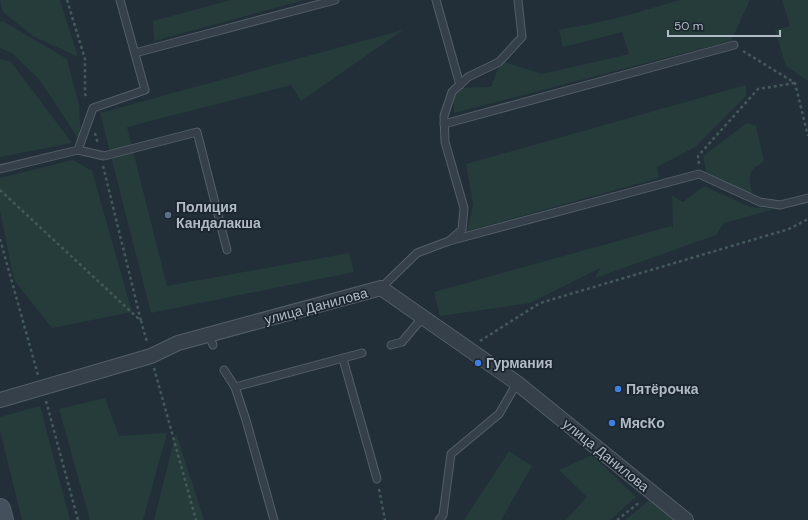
<svg xmlns="http://www.w3.org/2000/svg" width="808" height="520" font-family="'DM Sans',sans-serif">
<style>
.green{fill:#253c3b}
.lines{fill:none;stroke-linecap:round;stroke-linejoin:round}
.service-casing{stroke:#545e67;stroke-width:9}
.minor-casing{stroke:#545e67;stroke-width:16}
.secondary-casing{stroke:#545e67;stroke-width:22}
.path{stroke:#445959;stroke-width:2.5;stroke-dasharray:3 3;stroke-linecap:butt}
.service{stroke:#36404a;stroke-width:7}
.minor{stroke:#36404a;stroke-width:14}
.secondary{stroke:#44505c;stroke-width:20}
.service-dot{fill:#5c6f8a;stroke:#1b252e;stroke-width:1.5}
.shop-dot{fill:#3f7fe0;stroke:#1b252e;stroke-width:1.5}
.labels{text-anchor:middle;stroke-width:3.5;stroke-linejoin:round;paint-order:stroke}
.poi-label{font-size:14px;font-weight:bold;fill:#b1bbc6;stroke:#1b252e;text-anchor:start}
.street-label{font-size:14px;fill:#b1bbc6;stroke:#1b252e}
</style>
<rect width="100%" height="100%" fill="#222f39"/>
<g class="green">
<polygon points="0,0 60,0 78,57 33,36 3,12"/>
<polygon points="231,0 305,0 154,41 153,21"/>
<polygon points="680,0 750,0 731,41 454,113 454,88 491,87 501,61 542,74 629,54 622,32 563,47 559,30 614,19"/>
<polygon points="782,0 808,0 808,81 786,66 775,30 790,26"/>
<polygon points="3,21 67,59 79,105 81,143 39,79 12,53 0,48 0,22"/>
<polygon points="403,30 301,101 291,85 127,127 167,286 349,253 354,272 151,313 100,113"/>
<polygon points="0,59 11,62 72,143 0,157"/>
<polygon points="746,85 746,96 695,147 657,167 659,178 467,231 473,205 466,164"/>
<path d="M747 123 756 126 764 162C745 171 750 176 752 195L706 172 703 156Z"/>
<polygon points="73,160 92,171 132,312 52,328 14,280 0,211 0,178"/>
<polygon points="704,186 750,207 775,209 724,223 716,235 595,278 600,268 530,303 440,316 434,292 671,226 673,228 672,196 683,202"/>
<polygon points="105,398 119,436 167,433 143,520 90,520 59,409"/>
<polygon points="40,406 70,520 22,520 0,430 0,417"/>
<polygon points="176,433 204,520 154,520"/>
<polygon points="509,451 532,466 501,520 464,520"/>
<polygon points="592,455 636,497 610,520 566,520 587,497 559,470"/>
<polygon points="651,499 671,513 672,520 625,520"/>
</g>
<g class="lines">
<g class="service-casing">
<g id="service">
<polyline points="436,0 460,85"/>
<polyline points="135,53 335,0"/>
<polyline points="444,124 734,45"/>
<polyline points="78,150 104,156 197,132 227,250"/>
<polyline points="0,169 78,150 93,108 145,90 120,0"/>
<polyline points="449,241 699,174 760,202 780,205 808,198"/>
<polyline points="381,288 417,253 449,241 462,230 464,208 445,142 444,116 452,92 468,77 499,62 522,37 518,0"/>
<polyline points="209,335 213,345"/>
<polyline points="391,345 402,342 423,317"/>
<polyline points="343,359 377,479"/>
<polyline points="224,370 235,387 362,353"/>
<polyline points="235,387 246,420 274,520"/>
<polyline points="439,520 443,515 451,454 499,414 517,383"/>
</g>
</g>
<g class="minor-casing">
<polyline id="minor" points="0,400 151,356 178,343 381,288 517,383 686,520"/>
</g>
<g class="secondary-casing">
<polyline id="secondary" points="0,509 3,520"/>
</g>
<g class="path">
<polyline points="67,0 85,59 85,94 87,99"/>
<polyline points="743,51 795,83 808,136"/>
<polyline points="95,133 98,144"/>
<polyline points="699,164 698,156 758,89 795,83"/>
<polyline points="103,166 141,321"/>
<polyline points="0,190 141,321 147,342"/>
<polyline points="0,239 38,375"/>
<polyline points="480,341 540,303 789,229 808,219"/>
<polyline points="154,368 196,520"/>
<polyline points="46,401 78,520"/>
<polyline points="379,489 385,520"/>
<polyline points="617,520 640,502"/>
</g>
<use href="#service" class="service"/>
<use href="#minor" class="minor"/>
<use href="#secondary" class="secondary"/>
</g>
<circle class="service-dot" cx="168" cy="215" r="4"/>
<g class="shop-dot">
<circle cx="478" cy="363" r="4"/>
<circle cx="618" cy="389" r="4"/>
<circle cx="612" cy="423" r="4"/>
</g>
<g class="labels">
<g class="poi-label">
<text x="176" y="212">Полиция<tspan x="176" dy="16">Кандалакша</tspan></text>
<text x="486" y="368">Гурмания</text>
<text x="626" y="394">Пятёрочка</text>
<text x="620" y="428">МясКо</text>
</g>
<g class="street-label">
<text transform="translate(316 306) rotate(-15)" y="5">улица Данилова</text>
<text transform="translate(606 455) rotate(39)" y="5">улица Данилова</text>
</g>
</g>
<path d="M668 30v6h112v-6" fill="none" stroke="#b1bbc6" stroke-width="2"/>
<text x="674" y="30" font-size="12" fill="#b1bbc6" stroke="#1b252e" stroke-width="3" paint-order="stroke">50 m</text>
</svg>
